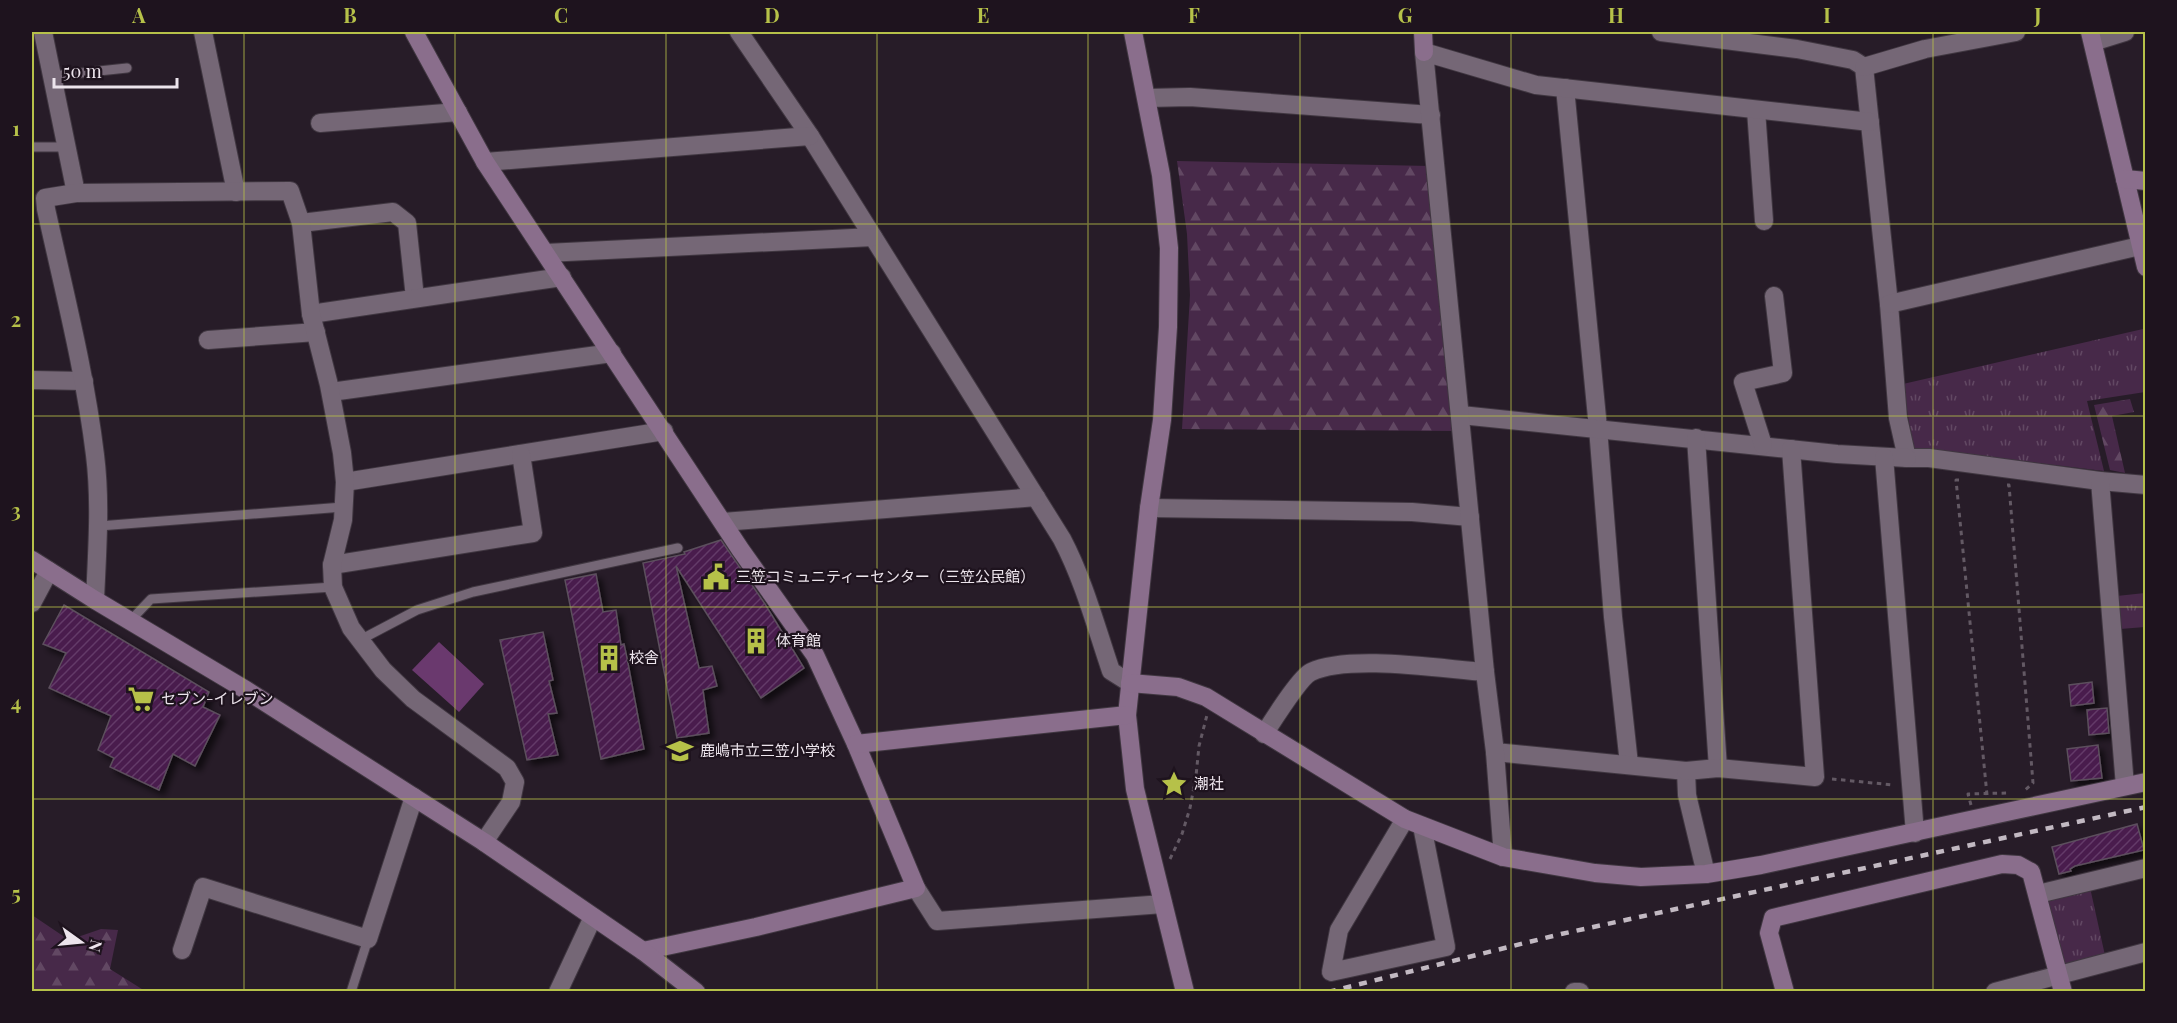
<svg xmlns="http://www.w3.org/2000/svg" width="2177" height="1023" font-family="'Playfair Display','Noto Sans JP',serif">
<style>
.grass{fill:url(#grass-tufts)}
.forest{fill:url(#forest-firs)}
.water{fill:#6a396e}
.building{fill:url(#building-hatch);stroke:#5c4f5d;stroke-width:1.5;filter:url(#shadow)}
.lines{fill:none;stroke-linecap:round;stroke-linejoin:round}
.lane-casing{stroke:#403741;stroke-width:11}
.street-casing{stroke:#403741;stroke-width:20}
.secondary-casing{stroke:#403741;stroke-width:20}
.path{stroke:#635964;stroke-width:3;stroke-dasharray:4.5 4.5;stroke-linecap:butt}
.lane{stroke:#756776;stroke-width:9}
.street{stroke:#756776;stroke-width:18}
.secondary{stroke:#8a6e8c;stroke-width:18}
.rail{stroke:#c2b9c2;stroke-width:4.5;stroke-dasharray:8 8;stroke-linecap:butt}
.grid{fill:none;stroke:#b6c149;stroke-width:1.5;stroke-opacity:0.55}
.labels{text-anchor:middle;stroke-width:4.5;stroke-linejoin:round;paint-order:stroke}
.poi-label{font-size:15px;fill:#ece4ec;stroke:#1e131e;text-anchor:start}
.neatline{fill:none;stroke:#b6c149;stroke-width:2}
.grid-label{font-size:20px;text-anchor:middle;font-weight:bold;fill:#b6c149}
</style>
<defs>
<pattern id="grass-tufts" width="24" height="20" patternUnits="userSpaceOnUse" patternTransform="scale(1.5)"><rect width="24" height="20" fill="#472949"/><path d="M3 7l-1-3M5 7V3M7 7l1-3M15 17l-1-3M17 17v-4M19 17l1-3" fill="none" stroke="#624863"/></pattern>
<pattern id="forest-firs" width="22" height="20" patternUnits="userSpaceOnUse" patternTransform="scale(1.5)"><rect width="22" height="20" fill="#472949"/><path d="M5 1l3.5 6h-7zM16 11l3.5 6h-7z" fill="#624863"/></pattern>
<pattern id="building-hatch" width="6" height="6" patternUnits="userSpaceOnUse" patternTransform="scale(1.5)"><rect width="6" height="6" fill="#491a4d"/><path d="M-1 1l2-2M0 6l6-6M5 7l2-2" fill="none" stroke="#633b67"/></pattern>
<filter id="shadow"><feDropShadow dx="5" dy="5" stdDeviation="3" flood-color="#0009"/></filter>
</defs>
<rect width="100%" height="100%" fill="#271c28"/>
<g class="grass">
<polygon points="2143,329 2145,339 2145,392 2087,401 2104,471 1913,448 1903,384"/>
<polygon points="2145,593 2145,627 2120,629 2117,596"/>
<polygon points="2089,883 2106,960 2059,972 2040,895"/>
</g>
<g class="forest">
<polygon points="1177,161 1430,166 1458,431 1182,429 1190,295 1187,234"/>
<polygon points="2130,399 2134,412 2112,416 2125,473 2110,470 2094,405"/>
<polygon points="32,915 69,940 101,929 118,930 110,969 145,991 32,991"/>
</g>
<polygon class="water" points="439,642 484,684 459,712 412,670"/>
<g class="building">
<polygon points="721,540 765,604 804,668 761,698 676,566 699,668 712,666 717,686 703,690 709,733 677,738 643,563 685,554 684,552"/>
<polygon points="596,574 603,612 616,610 621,645 624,644 627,658 644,749 601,759 565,580"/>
<polygon points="64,605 209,692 203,707 220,715 195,766 173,754 159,790 110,767 114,758 98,750 111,716 49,688 66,653 43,644"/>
<polygon points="543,632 553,680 549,681 557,713 548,714 558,755 527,760 500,640"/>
<polygon points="2092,682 2094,703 2071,706 2069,685"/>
<polygon points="2107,708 2109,733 2089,735 2087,710"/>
<polygon points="2098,745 2102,778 2071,781 2067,749"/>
<polygon points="2137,824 2144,850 2075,866 2070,869 2071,871 2059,874 2052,847"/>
</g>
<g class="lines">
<g class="lane-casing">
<g id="lane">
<polyline points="52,76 127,68"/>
<polyline points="32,147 67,147"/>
<polyline points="99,526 343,507"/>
<polyline points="130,621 151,599 333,587"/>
<polyline points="360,640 417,610 473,592 678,548"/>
<polyline points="351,992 368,939"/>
</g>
</g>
<g class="street-casing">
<g id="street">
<polyline points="43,32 76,193"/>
<polyline points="203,32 236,192"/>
<path d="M739 32 810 136 1062 539C1084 581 1096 627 1111 671L1130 683"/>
<polyline points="1661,32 1797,49 1853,60 1864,67 1889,304 1898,418 1907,458 1929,458 2100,481 2146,485"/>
<polyline points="2093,42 2125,32"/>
<polyline points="1864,67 1925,49 2016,32"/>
<polyline points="1565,88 1598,428 1613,617 1629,764"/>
<polyline points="1147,98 1190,97 1431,115"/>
<polyline points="1756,110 1764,221"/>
<polyline points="320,123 458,112"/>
<polyline points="485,162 810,136"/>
<polyline points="301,223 393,212 407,223 415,298"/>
<polyline points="546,253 873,237"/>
<polyline points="1889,304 2140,246"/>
<polyline points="311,314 562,277"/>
<polyline points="208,340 316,332"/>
<polyline points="32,380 84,381"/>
<polyline points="331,392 612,353"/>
<polyline points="1461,415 1837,454 1907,458"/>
<polyline points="1696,438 1718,768"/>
<polyline points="1763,445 1743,382 1783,373 1774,296"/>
<polyline points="1884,457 1915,833"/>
<polyline points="2100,481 2125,786"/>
<polyline points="345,482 664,431"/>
<polyline points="1149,508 1412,512 1470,517"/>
<polyline points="723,522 1036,497"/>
<polyline points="332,565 533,533 521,454"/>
<path d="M95 600C97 552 101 503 95 455 85 372 64 291 46 209L45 198 76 193 290 191 301 223 311 314 329 385 342 453 345 482 343 520 332 565 333 587 351 628 383 670 413 699 507 768 515 782 511 802 484 842"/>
<polyline points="32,603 49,571"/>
<path d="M1264 734C1272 722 1300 677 1311 672 1349 654 1442 669 1485 672"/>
<polyline points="1495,752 1686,771 1687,795 1706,874"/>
<polyline points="1686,771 1718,768 1815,777 1791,449"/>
<polyline points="1405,819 1339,930 1331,972 1446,947 1422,826"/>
<polyline points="1503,857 1495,752 1485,672 1424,52 1536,85 1870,122"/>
<polyline points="916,888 937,921 1163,904"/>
<polyline points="2038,894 2146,868"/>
<polyline points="182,950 203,887 368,939 414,797"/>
<polyline points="558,992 593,917"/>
<polyline points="1574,992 1580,992"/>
<polyline points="1995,992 2146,952"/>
</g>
</g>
<g class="secondary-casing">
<g id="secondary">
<polyline points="414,32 485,162 740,549 815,655 856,744 916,888 756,927 643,951"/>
<polyline points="1133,32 1161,175 1169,248 1168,327 1162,420 1149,508 1127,715 1135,789 1185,992"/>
<polyline points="1423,32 1424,52"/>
<polyline points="2090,32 2146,267"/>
<polyline points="2125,179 2146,181"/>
<polyline points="32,560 95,600 246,690 484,842 643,951 696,992"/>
<polyline points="1130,683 1178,687 1206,697 1405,819 1503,857 1595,873 1641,877 1706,874 1761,865 2146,782"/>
<polyline points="856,744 1127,715"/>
<polyline points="1785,992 1769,933 1773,918 2002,864 2018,865 2031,872 2063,992"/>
</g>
</g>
<g class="path">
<polyline points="1959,480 1956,480 1987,795"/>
<polyline points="2007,485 2009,485 2033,783 2025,790"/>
<polyline points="1832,779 1894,785"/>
<polyline points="1971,805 1968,794 2007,793"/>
<polyline points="1170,859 1182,834 1190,808 1196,776 1199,746 1207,715"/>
</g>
<use href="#lane" class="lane"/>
<use href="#street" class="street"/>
<use href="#secondary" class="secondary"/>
<polyline class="rail" points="1328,992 1561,934 2146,807"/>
</g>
<path class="grid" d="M244 32V992M455 32V992M666 32V992M877 32V992M1088 32V992M1300 32V992M1511 32V992M1722 32V992M1933 32V992M32 224H2146M32 416H2146M32 607H2146M32 799H2146"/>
<defs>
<g id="civic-bare" transform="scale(2.07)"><path d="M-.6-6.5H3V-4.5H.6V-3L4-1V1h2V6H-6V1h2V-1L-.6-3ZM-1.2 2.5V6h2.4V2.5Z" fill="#b6c149" stroke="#1e131e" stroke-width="2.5" paint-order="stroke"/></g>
<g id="building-bare" transform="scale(2.07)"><path d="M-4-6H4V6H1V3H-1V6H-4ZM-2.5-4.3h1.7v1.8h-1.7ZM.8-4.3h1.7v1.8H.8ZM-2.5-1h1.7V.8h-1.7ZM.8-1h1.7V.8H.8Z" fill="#b6c149" stroke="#1e131e" stroke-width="2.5" paint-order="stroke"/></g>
<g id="supermarket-bare" transform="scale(2.07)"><path d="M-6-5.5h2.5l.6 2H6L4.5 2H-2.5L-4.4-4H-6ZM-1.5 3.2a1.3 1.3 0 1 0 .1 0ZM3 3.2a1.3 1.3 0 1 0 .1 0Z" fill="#b6c149" stroke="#1e131e" stroke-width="2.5" paint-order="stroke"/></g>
<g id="school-bare" transform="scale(2.07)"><path d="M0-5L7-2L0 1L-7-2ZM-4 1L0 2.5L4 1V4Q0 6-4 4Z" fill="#b6c149" stroke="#1e131e" stroke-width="2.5" paint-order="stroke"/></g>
<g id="sight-bare" transform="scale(2.07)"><path d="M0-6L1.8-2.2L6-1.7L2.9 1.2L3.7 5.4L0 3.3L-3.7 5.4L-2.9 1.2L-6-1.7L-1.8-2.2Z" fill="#b6c149" stroke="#1e131e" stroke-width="2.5" paint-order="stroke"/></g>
</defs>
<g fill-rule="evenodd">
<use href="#civic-bare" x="716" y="577"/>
<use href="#building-bare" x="756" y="641"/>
<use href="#building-bare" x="609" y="658"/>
<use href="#supermarket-bare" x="141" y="699"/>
<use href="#school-bare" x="680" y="751"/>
<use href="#sight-bare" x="1174" y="784"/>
</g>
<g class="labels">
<g class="poi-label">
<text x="736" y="582">三笠コミュニティーセンター（三笠公民館）</text>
<text x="776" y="646">体育館</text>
<text x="629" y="663">校舎</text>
<text x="161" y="704">セブン-イレブン</text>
<text x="700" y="756">鹿嶋市立三笠小学校</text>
<text x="1194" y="789">潮社</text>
</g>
</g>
<rect width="2177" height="1023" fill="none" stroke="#1e131e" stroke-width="66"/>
<g transform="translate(81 942) rotate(105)" stroke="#1e131e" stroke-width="4.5" paint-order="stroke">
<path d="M0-4.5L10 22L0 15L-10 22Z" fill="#ece4ec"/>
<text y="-9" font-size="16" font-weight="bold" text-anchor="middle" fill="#ece4ec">N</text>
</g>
<path d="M54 78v9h123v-9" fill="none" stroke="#ece4ec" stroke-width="3"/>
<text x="63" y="78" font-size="18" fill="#ece4ec" stroke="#1e131e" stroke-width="4.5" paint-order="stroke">50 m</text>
<rect x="33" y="33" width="2111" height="957" class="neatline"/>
<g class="grid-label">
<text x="139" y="23">A</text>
<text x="350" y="23">B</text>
<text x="561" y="23">C</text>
<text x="772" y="23">D</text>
<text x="983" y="23">E</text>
<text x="1194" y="23">F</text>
<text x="1405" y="23">G</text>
<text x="1616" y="23">H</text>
<text x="1827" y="23">I</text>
<text x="2038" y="23">J</text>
<text x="16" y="136">1</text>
<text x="16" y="327">2</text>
<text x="16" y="518">3</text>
<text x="16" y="710">4</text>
<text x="16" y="901">5</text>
</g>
</svg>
